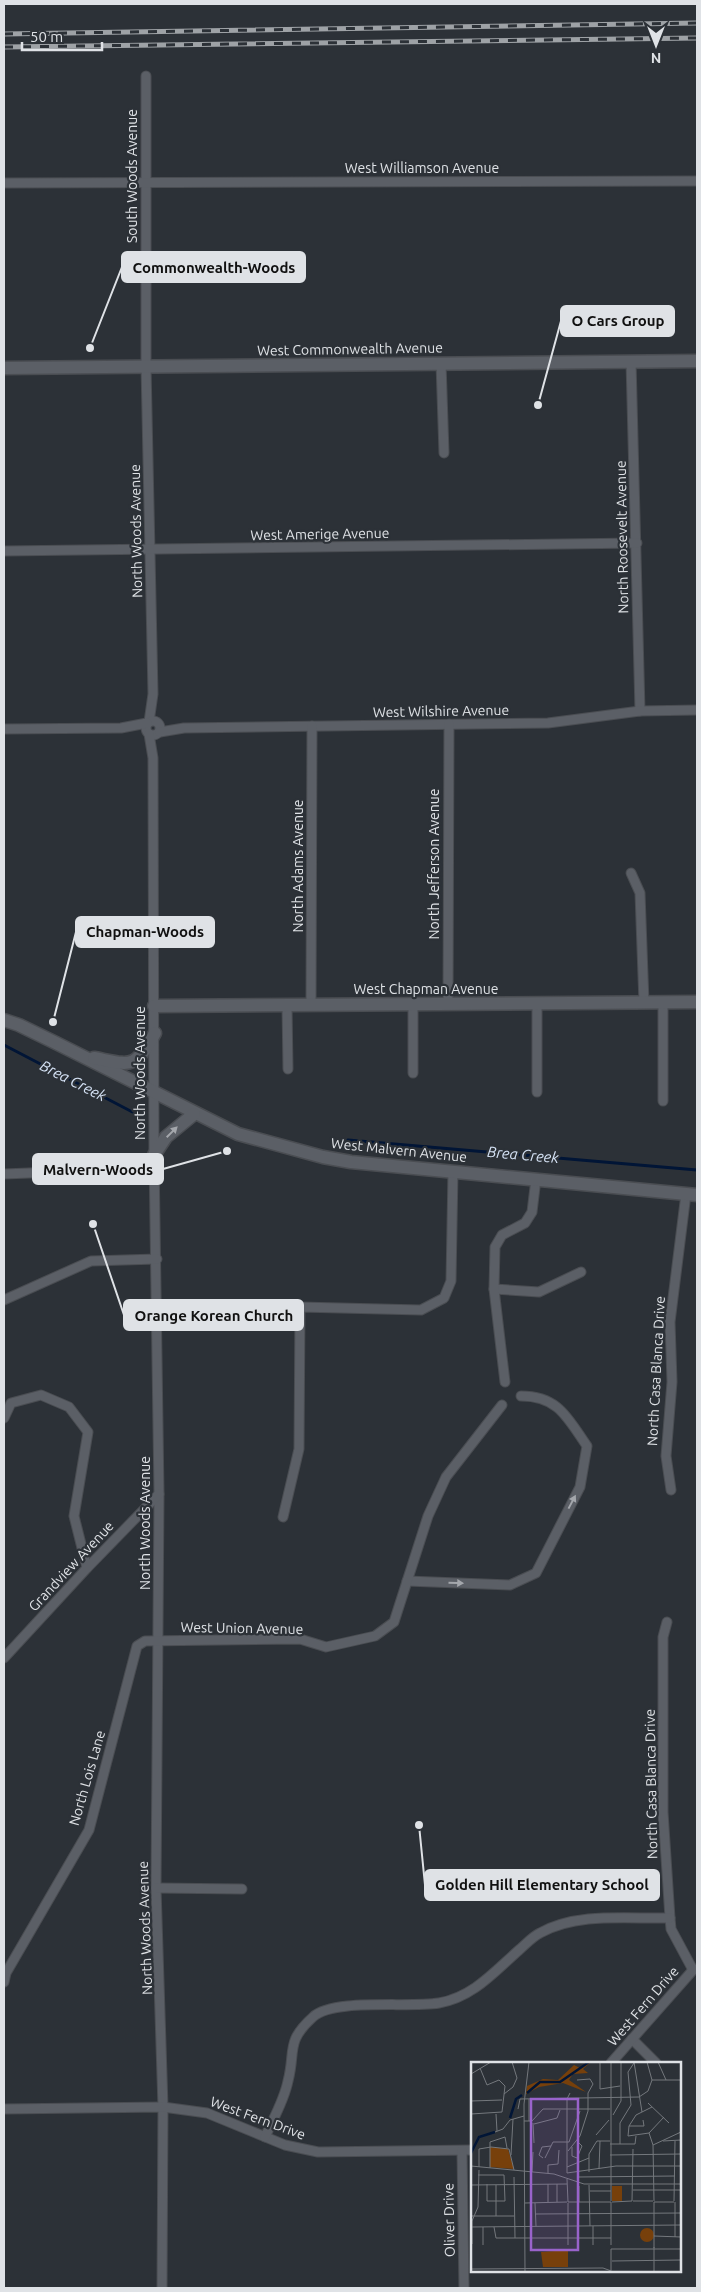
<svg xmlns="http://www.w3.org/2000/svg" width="701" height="2292" font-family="Ubuntu,sans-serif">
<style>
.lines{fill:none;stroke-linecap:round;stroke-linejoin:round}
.stream{stroke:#011536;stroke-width:3}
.street-casing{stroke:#4a4d52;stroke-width:11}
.secondary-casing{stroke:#4a4d52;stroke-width:15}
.street{stroke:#5b5f66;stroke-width:9}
.secondary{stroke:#5b5f66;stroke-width:12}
.rail-casing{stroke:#9ea2a6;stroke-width:5}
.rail{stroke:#2c3137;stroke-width:3;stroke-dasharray:9;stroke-linecap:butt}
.oneway{fill:#a4a7ac}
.labels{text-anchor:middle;stroke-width:4.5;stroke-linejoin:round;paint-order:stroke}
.street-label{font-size:14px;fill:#dfe2e6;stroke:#2c3137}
.water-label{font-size:15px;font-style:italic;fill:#d6e3f6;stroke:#2c3137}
.inset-river{fill:none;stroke:#011536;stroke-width:2.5}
.inset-road{fill:none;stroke:#74787d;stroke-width:1}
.view{fill:#9963cb;fill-opacity:0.15;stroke:#9963cb;stroke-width:2.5}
.inset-edge{fill:none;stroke:#dfe2e6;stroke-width:2.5}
.leader{fill:none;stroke:#dfe2e6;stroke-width:2}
.callout-dot{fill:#dfe2e6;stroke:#2c3137;stroke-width:2}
.callout{fill:#dfe2e6;stroke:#dfe2e6;stroke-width:2}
.callout-label{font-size:15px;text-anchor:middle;font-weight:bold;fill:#111}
</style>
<rect width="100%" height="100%" fill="#2c3137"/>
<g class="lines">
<g class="stream">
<polyline points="4,1045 142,1117"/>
<polyline points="348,1140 697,1170"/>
</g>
<g class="street-casing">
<g id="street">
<polyline points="146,76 146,366 153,694 149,722"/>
<polyline points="4,183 697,181"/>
<polyline points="631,361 640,711"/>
<polyline points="441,363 444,453"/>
<polyline points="4,551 637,543"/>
<circle cx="153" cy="728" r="7"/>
<polyline points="4,729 121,728 147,723"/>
<polyline points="160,732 184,728 548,723 640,711 697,710"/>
<polyline points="149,734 153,758 154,1155 159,1494 156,1888 163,2107 162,2288"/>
<polyline points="631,873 640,893 644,1003"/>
<polyline points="448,1004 449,724"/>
<polyline points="537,1004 537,1092"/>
<polyline points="311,1005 312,726"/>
<polyline points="287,1006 288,1069"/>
<polyline points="413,1073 413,1005"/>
<polyline points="663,1101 663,1003"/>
<polyline points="4,1174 154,1168"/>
<polyline points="494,1289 539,1292 581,1272"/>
<polyline points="4,1300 91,1261 157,1259"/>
<polyline points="505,1382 494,1289 495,1247 502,1235 525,1223 532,1212 536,1179"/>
<polyline points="4,1418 11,1403 41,1395 69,1407 88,1432 74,1516 87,1568"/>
<polyline points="671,1490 666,1456 672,1382 670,1322 686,1194"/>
<polyline points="283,1517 299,1449 300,1307 421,1310 444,1298 451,1281 453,1171"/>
<path d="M407 1581 510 1585 536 1573 580 1487 587 1446C568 1419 559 1396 521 1396"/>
<polyline points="667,1622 663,1637 663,1812 670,1918 671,1929 693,1970"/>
<polyline points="4,1658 87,1568 159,1494"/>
<polyline points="156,1888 242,1889"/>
<polyline points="4,1982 6,1973 89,1830 137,1646 145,1641 300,1639 326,1647 375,1636 394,1622 428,1516 446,1477 502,1405"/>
<polyline points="632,2039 656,2063"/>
<polyline points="611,2063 693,1970 697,1969"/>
<polyline points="4,2109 163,2107 207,2113 285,2145 318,2152 472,2150"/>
<path d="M265 2137C273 2119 284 2101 288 2081 296 2051 285 2042 313 2017 334 1998 408 2008 439 2003 473 1997 494 1972 519 1950 526 1944 532 1937 540 1933 578 1912 627 1919 670 1918"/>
<polyline points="462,2151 464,2288"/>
</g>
</g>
<g class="secondary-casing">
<g id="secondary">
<polyline points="4,368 697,361"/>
<polyline points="154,1006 697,1002"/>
<polyline points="4,1020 19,1025 56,1043 238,1134 323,1157 351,1162 697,1195"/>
<path d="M94 1058C132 1065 134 1070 155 1033"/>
<polyline points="154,1155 166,1137 194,1114"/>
</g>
</g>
<use href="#street" class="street"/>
<use href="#secondary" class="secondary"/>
<g class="rail-casing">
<g id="rail">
<polyline points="4,34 697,23"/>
<polyline points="4,47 697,38"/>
</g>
</g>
<use href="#rail" class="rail"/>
</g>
<defs><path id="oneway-solid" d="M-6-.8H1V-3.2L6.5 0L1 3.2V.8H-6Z" transform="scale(1.25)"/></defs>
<g class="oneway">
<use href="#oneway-solid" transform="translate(172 1132) rotate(-45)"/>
<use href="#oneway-solid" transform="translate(572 1502) rotate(-62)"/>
<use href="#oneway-solid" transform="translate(456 1583) rotate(2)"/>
</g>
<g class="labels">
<g class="street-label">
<text x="422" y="173">West Williamson Avenue</text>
<text transform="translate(132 176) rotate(-90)" y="5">South Woods Avenue</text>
<text transform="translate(350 349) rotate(-1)" y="5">West Commonwealth Avenue</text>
<text transform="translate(136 531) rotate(-91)" y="5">North Woods Avenue</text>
<text transform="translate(320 534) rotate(-1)" y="5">West Amerige Avenue</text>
<text transform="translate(622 537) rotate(-91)" y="5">North Roosevelt Avenue</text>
<text transform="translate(441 711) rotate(-1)" y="5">West Wilshire Avenue</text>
<text transform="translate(434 864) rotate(-90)" y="5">North Jefferson Avenue</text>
<text transform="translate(298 866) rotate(-90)" y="5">North Adams Avenue</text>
<text x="426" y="994">West Chapman Avenue</text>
<text transform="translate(140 1073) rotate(-90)" y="5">North Woods Avenue</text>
<text transform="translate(399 1150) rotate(6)" y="5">West Malvern Avenue</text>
<text transform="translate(656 1371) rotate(-87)" y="5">North Casa Blanca Drive</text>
<text transform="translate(145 1523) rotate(-90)" y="5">North Woods Avenue</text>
<text transform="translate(71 1566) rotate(-47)" y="5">Grandview Avenue</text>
<text transform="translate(242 1628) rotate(1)" y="5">West Union Avenue</text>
<text transform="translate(87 1778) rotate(-74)" y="5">North Lois Lane</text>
<text transform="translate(651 1784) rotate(-91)" y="5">North Casa Blanca Drive</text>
<text transform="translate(145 1928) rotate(-92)" y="5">North Woods Avenue</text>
<text transform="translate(643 2006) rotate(-49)" y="5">West Fern Drive</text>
<text transform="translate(258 2118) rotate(20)" y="5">West Fern Drive</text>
<text transform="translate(449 2220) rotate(-91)" y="5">Oliver Drive</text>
</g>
<g class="water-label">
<text transform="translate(73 1081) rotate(27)" y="5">Brea Creek</text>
<text transform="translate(523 1155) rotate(5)" y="5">Brea Creek</text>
</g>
</g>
<g transform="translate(471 2062)">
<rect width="210" height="210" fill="#2c3137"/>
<path d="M115 0H120L112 7 117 11 102 12 98 18 115 30 92 21 68 25 55 32 56 24 72 17 87 18 103 3 109 6ZM19 85 37 87 43 107 19 105ZM141 124H151V139H141ZM169 173a7 7 0 1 1 14 0a7 7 0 1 1-14 0ZM97 188V205H72L70 190Z" fill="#77400b"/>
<path class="inset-river" d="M56 31 69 20H89L118 0M39 56 45 37 51 33M0 91 8 75 24 70"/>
<path class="inset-road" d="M129 0V27L149 24M140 0V139M163 0 171 50M176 0 181 18M187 0 195 18M9 6 16 23 28 18M0 12 20 0M181 18H210M33 32 42 25 46 16 41 0M58 37V59M0 39 31 38M177 41 198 61M181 45 165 53 158 64 157 74 178 71 193 55M47 47 49 37 168 35 177 29 181 18M0 52 31 50 34 24 28 18M25 52 26 69M142 53 150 39V0M53 59H61L72 47H139M62 61 63 81M63 62 86 56 89 48M158 64H173L172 58M24 70 32 67 39 58 53 54M178 71 182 83 183 139M125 73 138 58M192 79 210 78M139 82H164L165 74M149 82V61L160 43 157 10 163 1M182 83 210 70M101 85V94L106 96 111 84 106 79M97 89 109 74 117 49V31L122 22 119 17 106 18M40 93 42 57M139 93 210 92M72 96 68 93 71 85 80 84M74 96 82 80H98L109 49M0 104 83 112 113 122H210M8 105V87L20 85 38 87 43 108M96 105 118 96M19 106V80L34 75 36 86M128 107 129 79M61 110 62 90M118 110V92L124 82 126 79H139M77 111V103L87 102 88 88M96 111 145 104H210M96 111V37L99 31M7 113H33L34 139H16V122M43 115 44 176M107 115 204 114M96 117 97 140M0 123 96 122M118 123 119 164M108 124V140M162 128H210M119 129H140M161 139 162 87M162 139H182M203 139 204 79M77 140V122M86 140V122M97 140H140M140 140V183M141 140 161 139M183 140V186M183 140H203M54 141 96 140M64 141 65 164M97 141V183M65 152 210 151M0 154H43M25 154V123M122 164V183M0 165 210 163M12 165V183M23 165 25 176H140M183 174 210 175M204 175V140M1 182V159L7 145 8 108M141 199 210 198M0 207 132 206 143 210M140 208V187H210M54 210 53 42 58 0M183 210V185"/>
<path class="view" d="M60 37H107V188H60Z"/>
<rect width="210" height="210" class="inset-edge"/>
</g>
<path class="leader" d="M90 348L122 267M538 405L561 321M53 1022L76 932M227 1151L163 1169M93 1224L124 1315M419 1825L425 1885"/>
<g class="callout-dot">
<circle cx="90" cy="348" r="5"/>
<circle cx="538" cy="405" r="5"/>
<circle cx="53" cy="1022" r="5"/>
<circle cx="227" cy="1151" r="5"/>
<circle cx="93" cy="1224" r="5"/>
<circle cx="419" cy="1825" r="5"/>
</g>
<g class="callout">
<rect x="122" y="252" width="183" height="30" rx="5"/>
<rect x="561" y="306" width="113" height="30" rx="5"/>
<rect x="76" y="917" width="138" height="30" rx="5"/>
<rect x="33" y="1154" width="130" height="30" rx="5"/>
<rect x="124" y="1300" width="179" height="30" rx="5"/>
<rect x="425" y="1870" width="234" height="30" rx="5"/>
</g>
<g class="callout-label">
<text x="214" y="273">Commonwealth-Woods</text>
<text x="618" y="326">O Cars Group</text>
<text x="145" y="937">Chapman-Woods</text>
<text x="98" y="1175">Malvern-Woods</text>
<text x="214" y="1321">Orange Korean Church</text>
<text x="542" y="1890">Golden Hill Elementary School</text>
</g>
<rect width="701" height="2292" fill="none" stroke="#dfe2e6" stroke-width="10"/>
<g transform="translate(656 45) rotate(180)" stroke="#2c3137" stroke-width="4" paint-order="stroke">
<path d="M0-4L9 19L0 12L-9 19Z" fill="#dfe2e6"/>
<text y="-8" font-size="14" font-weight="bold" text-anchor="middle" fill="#dfe2e6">N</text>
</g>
<path d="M22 42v8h80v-8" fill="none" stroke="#dfe2e6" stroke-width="2.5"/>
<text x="30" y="42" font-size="15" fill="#dfe2e6" stroke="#2c3137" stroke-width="4" paint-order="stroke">50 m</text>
</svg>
